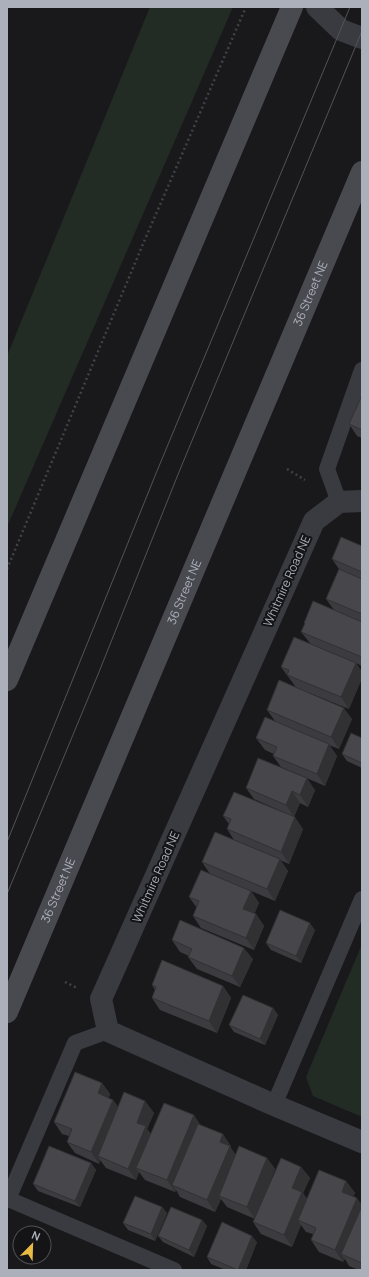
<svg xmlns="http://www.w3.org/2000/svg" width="369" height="1277" font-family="Manrope,sans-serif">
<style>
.green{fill:#232b25}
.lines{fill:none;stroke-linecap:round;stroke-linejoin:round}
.path{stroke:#404247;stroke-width:2.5;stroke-dasharray:2 3;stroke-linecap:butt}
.service{stroke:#3a3b40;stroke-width:16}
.minor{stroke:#3a3b40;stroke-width:22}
.tertiary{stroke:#3a3b40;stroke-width:22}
.secondary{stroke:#484a50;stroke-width:22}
.tram{stroke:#515359;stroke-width:1}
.wall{fill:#3c3c40}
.shaded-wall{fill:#313134}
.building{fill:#46464b;stroke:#313134}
.labels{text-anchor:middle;stroke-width:4;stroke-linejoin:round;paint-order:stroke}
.street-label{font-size:12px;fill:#acb0ba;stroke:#141416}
</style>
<rect width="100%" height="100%" fill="#19191b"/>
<g class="green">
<polygon points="150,7 233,7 7,527 7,356"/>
<polygon points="362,944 362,1117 313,1096 306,1077"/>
</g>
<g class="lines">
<g class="path">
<polyline points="287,469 305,480"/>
<polyline points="7,569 143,244 246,7"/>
<polyline points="65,982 77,988"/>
</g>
<g class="service">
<polyline points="339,502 327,469 362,370"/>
<polyline points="108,1031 75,1043 8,1199 174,1270"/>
<polyline points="274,1105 362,899"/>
</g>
<polyline class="minor" points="362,501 339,502 314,521 101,999 108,1031 274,1105 362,1142"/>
<polyline class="tertiary" points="317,7 341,30 362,38"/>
<g class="secondary">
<polyline points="7,680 292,7"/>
<path id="s1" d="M7 1012 362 172"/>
</g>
<g class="tram">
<polyline points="7,842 157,471 350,7"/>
<polyline points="7,894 99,672 179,472 362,31"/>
</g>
</g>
<g class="wall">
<polygon points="362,395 362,438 357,436 349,424"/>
<polygon points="362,546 362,666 356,663 362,672 362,678 349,709 307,692 352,719 339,749 329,745 337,756 325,786 281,767 273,756 274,754 265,750 256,738 275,721 267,710 295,686 281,667 310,643 301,632 305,624 304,623 334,610 326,599 339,569 332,559"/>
<polygon points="362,738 362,768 347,761 342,754"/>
<polygon points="246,788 315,790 308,807 300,803 294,817 254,799"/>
<polygon points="223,816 303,829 289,864 280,860 288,871 275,901 251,891 259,903 254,913 256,914 264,926 254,950 201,928 193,916 197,908 189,897 210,874 202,862 234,840 227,829 229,824"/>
<polygon points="315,930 301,963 271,950 266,943"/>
<polygon points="172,940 253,959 240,987 197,969 188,957 189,956 180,952"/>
<polygon points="152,985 223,986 231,998 217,1033 160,1010 152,998 155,990"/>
<polygon points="273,1008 278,1015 265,1045 234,1032 229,1025"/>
<polygon points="102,1083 110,1094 109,1098 113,1100 118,1107 145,1101 154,1113 147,1129 151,1134 201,1125 231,1146 231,1148 235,1155 267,1158 275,1169 267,1190 301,1167 310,1178 303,1193 307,1199 346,1181 355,1193 353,1197 362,1205 362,1270 359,1270 349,1266 345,1259 343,1262 319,1252 311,1240 313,1234 306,1232 301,1225 292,1247 261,1234 253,1222 255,1219 227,1207 221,1199 215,1212 180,1197 176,1190 175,1192 145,1180 139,1172 136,1180 106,1168 100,1160 99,1164 75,1153 67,1142 69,1136 62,1134 54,1122"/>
<polygon points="91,1163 96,1170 80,1207 38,1191 33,1184"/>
<polygon points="162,1207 167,1213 155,1241 128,1230 123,1223"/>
<polygon points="202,1220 207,1226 194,1257 163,1242 158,1236"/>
<polygon points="257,1242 246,1270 226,1270 211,1264 207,1257"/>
</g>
<g class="shaded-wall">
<polygon points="356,663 362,672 362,678 349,709 341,697"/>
<polygon points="344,708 352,719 339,749 331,737"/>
<polygon points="329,744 337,756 325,786 317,774"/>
<polygon points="307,778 315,790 308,807 300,795"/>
<polygon points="292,791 300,803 294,817 286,805"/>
<polygon points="295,817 303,829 289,864 281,852"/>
<polygon points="280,859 288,871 275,901 267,889"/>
<polygon points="251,891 259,903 252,920 243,909"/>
<polygon points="256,914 264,926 254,950 246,938"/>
<polygon points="310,923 315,930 301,963 296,956"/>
<polygon points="244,948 253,959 240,987 232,976"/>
<polygon points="223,986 231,998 217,1033 209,1021"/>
<polygon points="273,1008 278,1015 265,1045 260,1039"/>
<polygon points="102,1083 110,1094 106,1105 98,1093"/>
<polygon points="113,1100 121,1111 98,1156 100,1160 99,1164 91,1152"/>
<polygon points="145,1101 154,1113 147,1129 154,1138 136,1168 139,1172 136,1180 128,1169 137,1123"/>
<polygon points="194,1115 202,1127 172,1185 176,1190 175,1192 167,1180"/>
<polygon points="223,1134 231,1146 231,1148 238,1158 219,1196 221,1199 215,1212 207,1200 220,1142"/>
<polygon points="267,1158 275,1169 255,1219 247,1207"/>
<polygon points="91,1163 96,1170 80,1207 75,1201"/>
<polygon points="301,1167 310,1178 303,1193 311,1204 298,1220 301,1225 292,1247 284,1235 292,1188"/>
<polygon points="346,1181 355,1193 350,1204 342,1192"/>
<polygon points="357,1198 362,1205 362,1218 341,1254 345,1259 343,1262 335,1250"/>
<polygon points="162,1207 167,1213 155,1241 151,1234"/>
<polygon points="202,1220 207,1226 194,1257 189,1250"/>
<polygon points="252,1236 257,1242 246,1270 238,1270"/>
</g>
<g class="building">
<polygon points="362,395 362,430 349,424"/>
<polygon points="341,537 362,546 362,572 332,559"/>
<polygon points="339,569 362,579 362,614 326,599"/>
<polygon points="313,601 362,622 362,657 301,632 305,623 304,623"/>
<polygon points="294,637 356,663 341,697 287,675 289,670 281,667"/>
<polygon points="279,680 344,708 331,737 267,710"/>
<polygon points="265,717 329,744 317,774 273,756 277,747 256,738"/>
<polygon points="351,733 362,738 362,763 342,754"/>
<polygon points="258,758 307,778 300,795 292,791 286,805 246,788"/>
<polygon points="234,792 295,817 281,852 227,829 231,819 223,816"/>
<polygon points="215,832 280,859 267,889 202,862"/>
<polygon points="201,870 251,891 243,909 256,914 246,938 193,916 199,901 189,897"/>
<polygon points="280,910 310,923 296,956 266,943"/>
<polygon points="180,920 244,948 232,976 188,957 192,949 172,940"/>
<polygon points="162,960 223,986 209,1021 152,998 156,987 152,985"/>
<polygon points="243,995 273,1008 260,1039 229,1025"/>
<polygon points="75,1072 102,1083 98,1093 113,1100 91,1152 67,1142 72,1129 54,1122"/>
<polygon points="124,1092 145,1101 137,1123 146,1126 128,1169 98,1156"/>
<polygon points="164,1103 194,1115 167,1180 136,1168"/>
<polygon points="198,1124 223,1134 220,1142 230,1146 207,1200 172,1185"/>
<polygon points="49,1146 91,1163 75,1201 33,1184"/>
<polygon points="239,1146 267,1158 247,1207 219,1196"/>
<polygon points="281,1158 301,1167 292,1188 302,1192 284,1235 253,1222"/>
<polygon points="319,1170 346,1181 342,1192 357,1198 335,1250 311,1240 316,1228 298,1220"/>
<polygon points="135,1196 162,1207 151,1234 123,1223"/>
<polygon points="362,1206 362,1263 341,1254"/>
<polygon points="171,1207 202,1220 189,1250 158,1236"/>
<polygon points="222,1222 252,1236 238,1270 207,1257"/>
</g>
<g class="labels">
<g class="street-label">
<text dy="4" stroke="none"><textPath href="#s1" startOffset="780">36 Street NE</textPath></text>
<text transform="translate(287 581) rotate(-66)" y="4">Whitmire Road NE</text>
<text dy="4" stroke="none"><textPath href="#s1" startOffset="456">36 Street NE</textPath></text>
<text transform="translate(156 877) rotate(-66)" y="4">Whitmire Road NE</text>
<text dy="4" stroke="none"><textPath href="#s1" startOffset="132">36 Street NE</textPath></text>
</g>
</g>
<rect width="369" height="1277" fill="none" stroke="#acb0ba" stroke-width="16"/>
<g transform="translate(32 1245) rotate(23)"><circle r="19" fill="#141416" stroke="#515258"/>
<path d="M0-3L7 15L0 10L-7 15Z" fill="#e7b945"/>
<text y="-6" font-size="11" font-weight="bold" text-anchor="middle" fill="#acb0ba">N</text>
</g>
</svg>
